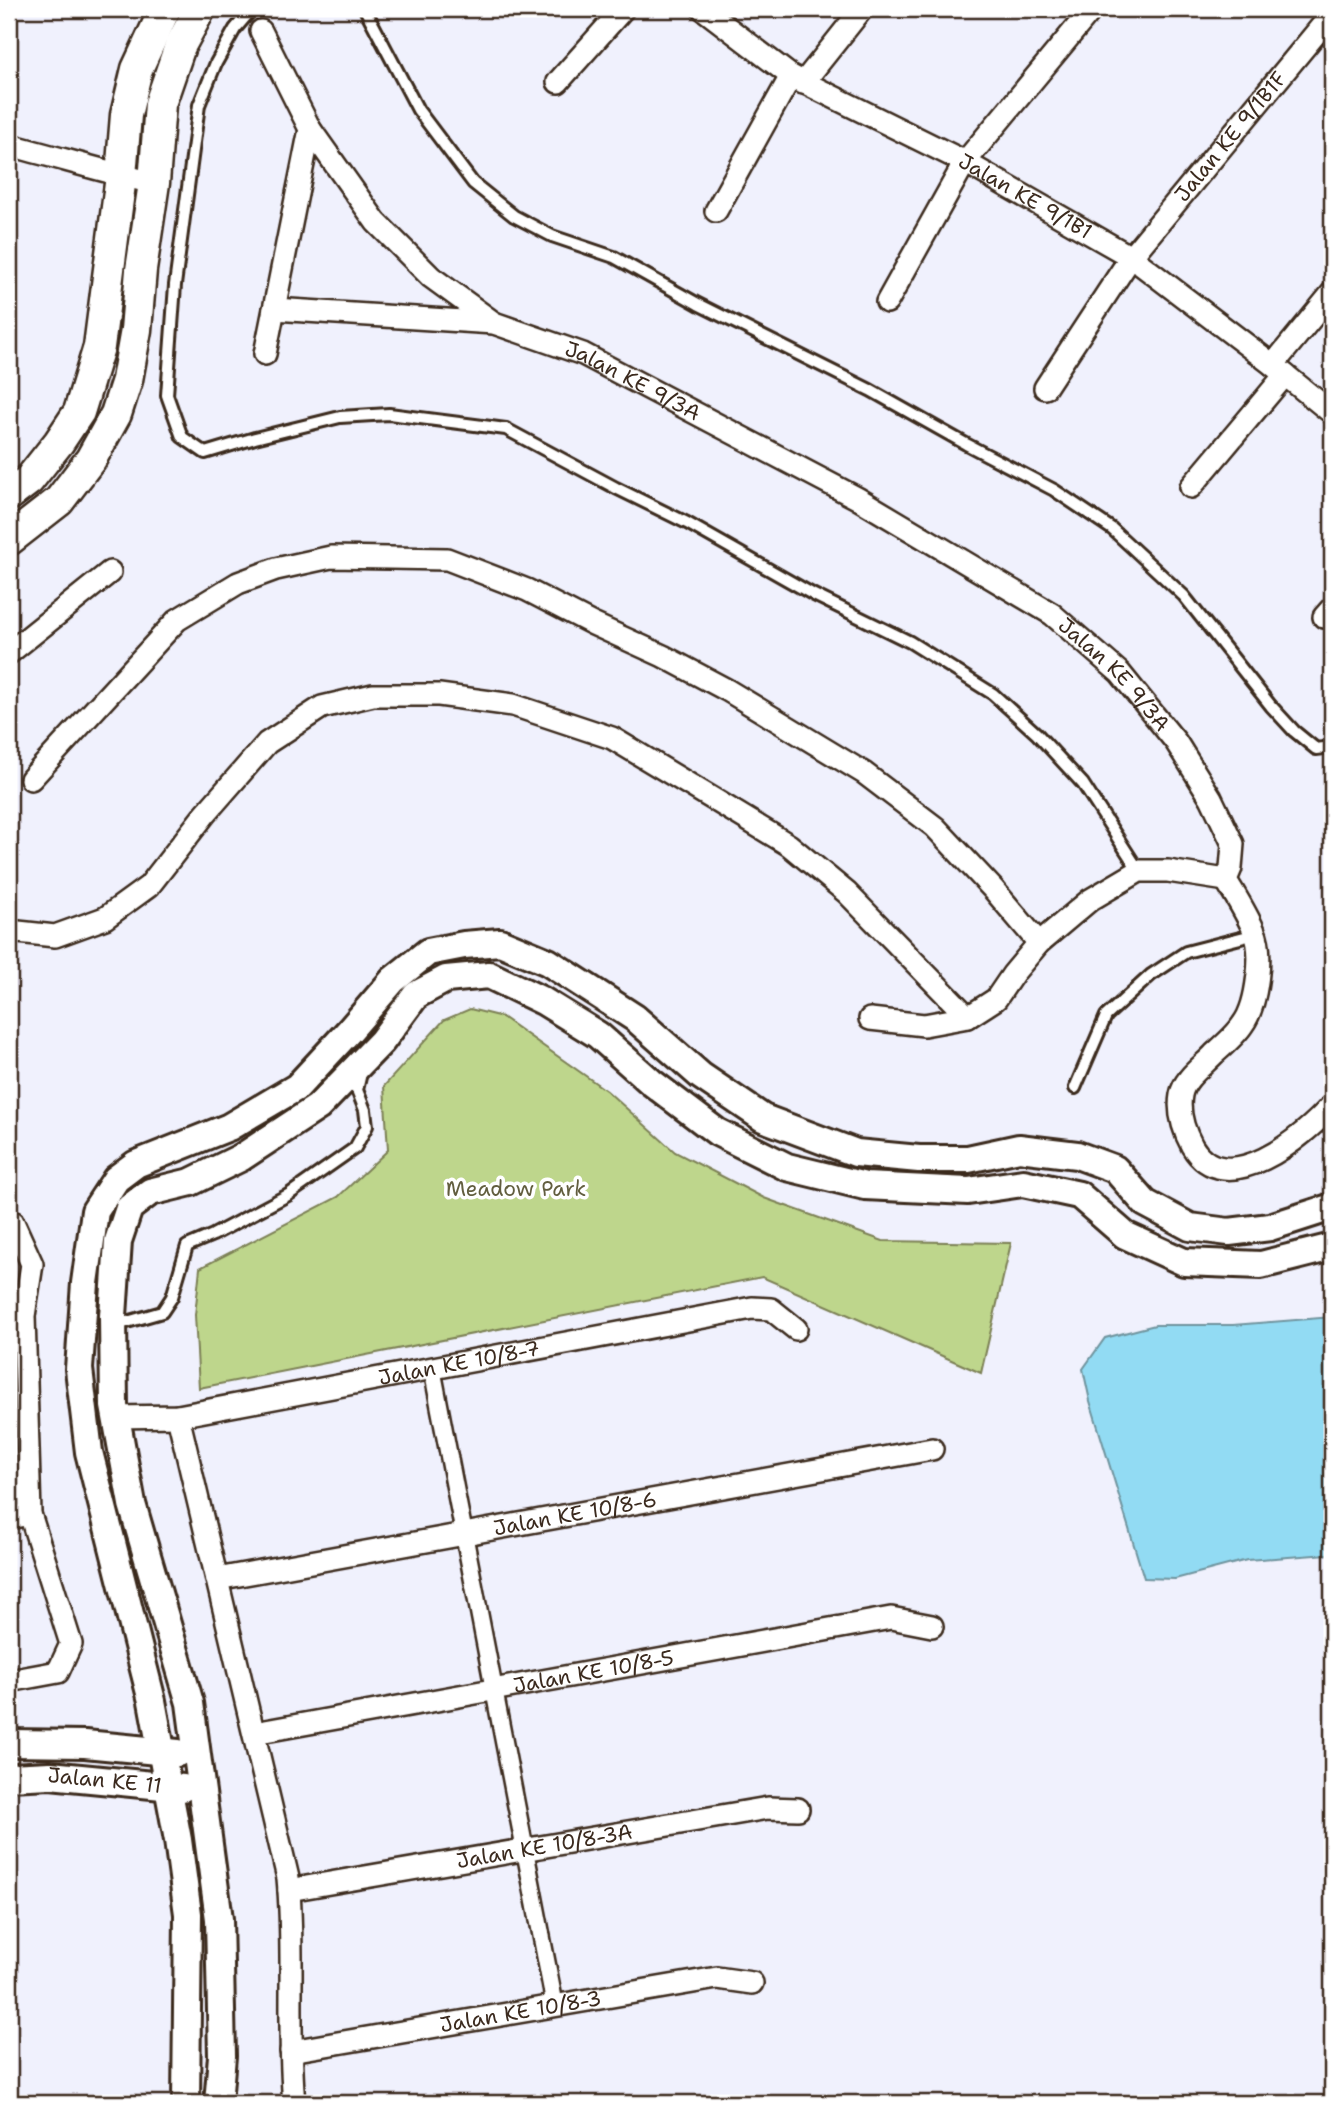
<svg xmlns="http://www.w3.org/2000/svg" width="1341" height="2112" font-family="'Shantell Sans',sans-serif">
<style>
.green{fill:#bed68c;stroke:#7c8055;stroke-width:2}
.water{fill:#92dbf3;stroke:#6f949e;stroke-width:2}
.lines{fill:none;stroke-linecap:round;stroke-linejoin:round}
.service-casing{stroke:#3b2a1e;stroke-width:16}
.pedestrian-casing{stroke:#3b2a1e;stroke-width:21}
.minor-casing{stroke:#3b2a1e;stroke-width:26}
.tertiary-casing{stroke:#3b2a1e;stroke-width:32}
.secondary-casing{stroke:#3b2a1e;stroke-width:35}
.service{stroke:#fff;stroke-width:10}
.pedestrian{stroke:#fff;stroke-width:16}
.minor{stroke:#fff;stroke-width:21}
.tertiary{stroke:#fff;stroke-width:26}
.secondary{stroke:#fff;stroke-width:30}
.labels{text-anchor:middle;stroke-width:7;stroke-linejoin:round;paint-order:stroke}
.street-label{font-size:21px;fill:#3b2a1e;stroke:#fff}
.park-label{font-size:21px;fill:#625e3f;stroke:#fff}
</style>
<rect width="100%" height="100%" fill="#f0f1fd"/>
<filter id="ink" filterUnits="userSpaceOnUse"><feTurbulence type="fractalNoise" baseFrequency=".0143" numOctaves="2"/><feDisplacementMap in="SourceGraphic" scale="14" xChannelSelector="R" yChannelSelector="G"/><feConvolveMatrix kernelMatrix="1 2 1 2 8 2 1 2 1" color-interpolation-filters="sRGB"/></filter>
<g filter="url(#ink)">
<polygon class="green" points="470,1009 502,1017 607,1091 675,1152 764,1198 883,1241 1011,1243 981,1373 762,1277 199,1388 195,1315 200,1268 338,1197 388,1150 384,1086 444,1020"/>
<polygon class="water" points="1332,1317 1332,1556 1328,1554 1247,1560 1175,1579 1144,1578 1090,1401 1083,1369 1105,1338 1155,1325 1233,1325"/>
<g class="lines">
<g class="service-casing">
<g id="service">
<polyline points="252,9 235,29 216,63 199,105 175,285 167,395 182,437 205,453 255,438 340,417 389,414 506,429 616,488 687,523 814,595 910,642 993,694 1037,734 1083,784 1139,871"/>
<polyline points="365,9 418,110 473,183 514,216 552,236 614,257 698,304 870,390 966,444 1054,490 1112,529 1184,596 1271,706 1294,731 1316,749 1332,747"/>
<polyline points="1075,1088 1106,1016 1151,975 1186,952 1256,934"/>
<polyline points="113,1326 162,1312 172,1297 187,1246 213,1235 288,1195 355,1148 367,1126 365,1110 357,1090 361,1073"/>
</g>
</g>
<g class="pedestrian-casing">
<polyline id="pedestrian" points="432,1368 555,2006"/>
</g>
<g class="minor-casing">
<g id="minor">
<path id="s1" d="M703 9 791 76 965 162 1131 257 1273 365 1332 413"/>
<polyline points="261,31 310,129 376,222 431,277 494,323"/>
<polyline points="558,82 623,9"/>
<polyline points="803,83 862,9"/>
<path d="M9 145C57 157 105 172 154 183"/>
<polyline points="716,211 791,76"/>
<polyline points="887,302 965,162 1092,9"/>
<path id="s2" d="M274 309 494 323 583 354 857 498 1052 614 1120 673 1176 742 1211 798 1233 844 1231 868 1226 880C1236 897 1247 914 1254 931 1264 952 1257 1005 1243 1024 1236 1035 1224 1045 1214 1054 1203 1066 1184 1078 1181 1095 1178 1112 1184 1131 1192 1146 1225 1203 1304 1137 1332 1105"/>
<polyline points="265,354 310,129"/>
<polyline points="1273,365 1332,293"/>
<path id="s3" d="M1045 388 1131 257 1331 15"/>
<polyline points="1191,487 1285,375"/>
<polyline points="1324,617 1332,608"/>
<polyline points="9,653 110,572"/>
<polyline points="31,779 177,620 238,583 276,569 331,557 447,559 527,590 593,624 663,656 727,690 864,773 935,827 994,890 1039,943"/>
<polyline points="9,931 55,936 105,918 149,886 205,814 267,743 322,707 373,695 439,695 513,705 612,738 715,800 789,845 847,893 968,1017"/>
<polyline points="870,1019 924,1025 968,1017 996,999 1013,974 1039,943 1090,900 1139,871 1168,871 1226,880"/>
<polyline points="9,1220 13,1222 32,1264 24,1316 30,1514 71,1644 58,1672 9,1681"/>
<path d="M178 1416 288 1878C295 1953 287 2028 294 2103"/>
<path id="s4" d="M116 1417 178 1416 752 1308 771 1309 796 1329"/>
<polyline points="9,1518 30,1514"/>
<path id="s5" d="M217 1579 932 1449"/>
<path id="s6" d="M254 1733 891 1618 932 1626"/>
<path id="s7" d="M289 1890 768 1808 798 1809"/>
<path id="s8" d="M291 2051 717 1978 752 1983"/>
</g>
</g>
<g class="tertiary-casing">
<g id="tertiary">
<polyline points="9,1743 85,1744 178,1753"/>
<path id="s9" d="M9 1777 50 1775 183 1788"/>
<polyline points="186,2103 188,1914 178,1840 152,1701 89,1452 79,1369 85,1283 95,1211 116,1179 136,1164 229,1127 297,1087 350,1030 393,980 428,952 464,945 500,942 548,962 635,1018 701,1076 763,1118 856,1153 919,1159 968,1159 1019,1148 1077,1155 1115,1169 1145,1203 1190,1227 1229,1232 1270,1227 1332,1207"/>
<polyline points="218,2103 222,2056 219,1919 190,1703 132,1504 114,1406 113,1316 118,1241 129,1208 150,1192 191,1182 242,1157 318,1107 382,1041 416,995 446,979 489,975 543,1001 598,1035 651,1082 717,1132 787,1167 865,1186 968,1191 1023,1183 1079,1195 1125,1235 1184,1262 1261,1265 1332,1247"/>
</g>
</g>
<g class="secondary-casing">
<g id="secondary">
<polyline points="9,495 29,480 59,442 79,412 99,347 121,176 126,115 137,69 165,9"/>
<polyline points="9,540 59,501 91,459 116,414 127,380 136,330 141,270 154,183 160,104 180,46 200,9"/>
</g>
</g>
<use href="#service" class="service"/>
<use href="#pedestrian" class="pedestrian"/>
<use href="#minor" class="minor"/>
<use href="#tertiary" class="tertiary"/>
<use href="#secondary" class="secondary"/>
</g>
</g>
<g class="labels">
<g class="street-label">
<text dy="7" stroke="none"><textPath href="#s3" startOffset="313">Jalan KE 9/1B1F</textPath></text>
<text dy="7" stroke="none"><textPath href="#s1" startOffset="374">Jalan KE 9/1B1</textPath></text>
<text dy="7" stroke="none"><textPath href="#s2" startOffset="371">Jalan KE 9/3A</textPath></text>
<text dy="7" stroke="none"><textPath href="#s2" startOffset="938">Jalan KE 9/3A</textPath></text>
<text dy="7" stroke="none"><textPath href="#s4" startOffset="348">Jalan KE 10/8-7</textPath></text>
<text dy="7" stroke="none"><textPath href="#s5" startOffset="364">Jalan KE 10/8-6</textPath></text>
<text dy="7" stroke="none"><textPath href="#s6" startOffset="345">Jalan KE 10/8-5</textPath></text>
<text dy="7" stroke="none"><textPath href="#s9" startOffset="96">Jalan KE 11</textPath></text>
<text dy="7" stroke="none"><textPath href="#s7" startOffset="259">Jalan KE 10/8-3A</textPath></text>
<text dy="7" stroke="none"><textPath href="#s8" startOffset="233">Jalan KE 10/8-3</textPath></text>
</g>
<g class="park-label">
<text x="516" y="1196">Meadow Park</text>
</g>
</g>
<rect width="1341" height="2112" fill="none" stroke="#fff" stroke-width="35"/>
<rect x="18" y="18" width="1306" height="2077" fill="none" stroke="#3b2a1e" stroke-width="2.5" filter="url(#ink)"/>
</svg>
